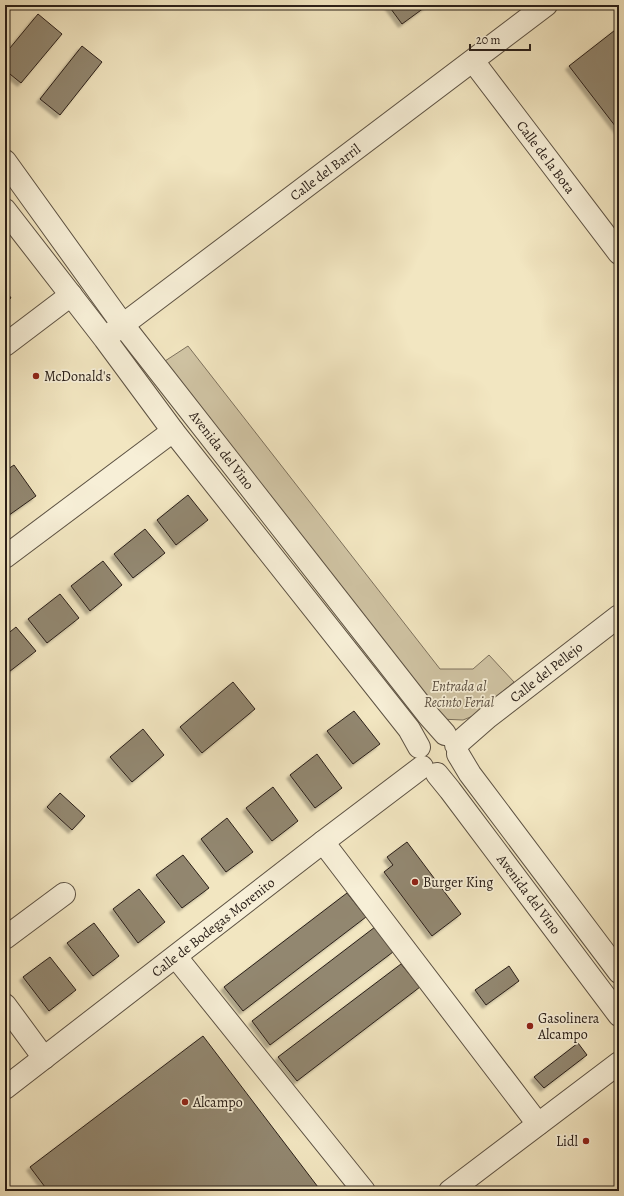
<svg xmlns="http://www.w3.org/2000/svg" width="624" height="1196" font-family="Alegreya,serif">
<style>
.green{fill:#d0c4a4;stroke:#7e725e}
.building{fill:#928770;stroke:#2b2019;filter:url(#shadow)}
.lines{fill:none;stroke-linecap:round;stroke-linejoin:round}
.minor-casing{stroke:#5d5243;stroke-width:24}
.minor{stroke:#f7efd7;stroke-width:22}
.poi-dot{fill:#8f2418;stroke:#f7efd7;stroke-width:1.5}
.labels{text-anchor:middle;stroke-width:3.5;stroke-linejoin:round;paint-order:stroke}
.street-label{font-size:14px;fill:#2b2019;stroke:#f7efd7}
.poi-label{font-size:14px;fill:#2b2019;stroke:#f7efd7;text-anchor:start}
.park-label{font-size:14px;font-style:italic;fill:#5d5143;stroke:#f7efd7}
</style>
<defs>
<filter id="shadow"><feDropShadow dx="-3.5" dy="3.5" stdDeviation="1" flood-color="#0004"/></filter>
</defs>
<rect width="100%" height="100%" fill="#f2e6c1"/>
<filter id="stains"><feTurbulence type="fractalNoise" baseFrequency=".005" numOctaves="4"/><feColorMatrix values="0 0 0 0 .2 0 0 0 0 .09 0 0 0 0 .02 0 0 0 .5 -.17"/></filter>
<radialGradient id="worn" r=".72"><stop offset=".6" stop-color="#630" stop-opacity="0"/><stop offset="1" stop-color="#630" stop-opacity=".3"/></radialGradient>
<polygon class="green" points="188,346 440,669 473,669 489,655 514,682 473,716 463,720 439,719 165,361"/>
<g class="building">
<polygon points="388,5 428,5 402,24"/>
<polygon points="38,14 62,34 21,83 5,70 5,54"/>
<polygon points="619,27 619,131 569,66"/>
<polygon points="82,46 102,62 60,115 40,99"/>
<polygon points="5,289 11,298 5,302"/>
<polygon points="14,465 36,496 5,518 5,471"/>
<polygon points="188,495 208,520 176,545 157,520"/>
<polygon points="145,529 165,553 133,578 114,554"/>
<polygon points="103,561 122,585 90,611 71,586"/>
<polygon points="60,594 79,618 47,643 28,619"/>
<polygon points="16,627 36,651 5,675 5,636"/>
<polygon points="233,682 255,709 202,753 180,727"/>
<polygon points="354,711 380,744 353,764 327,731"/>
<polygon points="143,729 164,755 132,782 110,757"/>
<polygon points="317,754 342,788 315,808 290,775"/>
<polygon points="273,787 298,821 272,841 246,808"/>
<polygon points="60,793 85,816 72,830 47,807"/>
<polygon points="227,818 253,852 226,872 201,839"/>
<polygon points="407,842 461,914 432,936 384,872 393,865 387,857"/>
<polygon points="183,855 209,888 182,908 156,875"/>
<polygon points="139,889 165,922 138,943 113,909"/>
<polygon points="347,893 366,917 243,1011 224,987"/>
<polygon points="94,923 119,956 93,976 67,943"/>
<polygon points="375,927 393,952 270,1045 252,1021"/>
<polygon points="50,957 76,990 49,1011 23,977"/>
<polygon points="401,964 420,987 297,1081 278,1057"/>
<polygon points="509,966 519,981 486,1005 475,990"/>
<polygon points="203,1036 321,1191 48,1191 30,1167"/>
<polygon points="578,1043 587,1055 544,1088 534,1077"/>
</g>
<g class="lines">
<g class="minor-casing">
<g id="minor">
<polyline points="473,61 619,253"/>
<polyline points="5,161 123,325 429,716 445,734"/>
<polyline points="5,210 105,339 173,431 409,729 419,747"/>
<polyline points="112,333 546,5"/>
<polyline points="5,345 71,295"/>
<polyline points="5,557 173,431"/>
<polyline points="456,745 488,717 619,616"/>
<polyline points="458,754 470,774 619,972"/>
<polyline points="437,774 450,790 619,1015"/>
<polyline points="323,842 538,1124"/>
<polyline points="5,938 64,894"/>
<polyline points="176,957 364,1191"/>
<polyline points="5,1005 44,1058"/>
<polyline points="5,1088 323,842 422,767"/>
<polyline points="450,1191 619,1063"/>
</g>
</g>
<use href="#minor" class="minor"/>
</g>
<g class="poi-dot">
<circle cx="36" cy="376" r="4"/>
<circle cx="415" cy="882" r="4"/>
<circle cx="530" cy="1026" r="4"/>
<circle cx="185" cy="1102" r="4"/>
<circle cx="586" cy="1141" r="4"/>
</g>
<g class="labels">
<g class="street-label">
<text transform="translate(546 157) rotate(53)" y="5">Calle de la Bota</text>
<text transform="translate(325 172) rotate(-37)" y="5">Calle del Barril</text>
<text transform="translate(222 450) rotate(52)" y="5">Avenida del Vino</text>
<text transform="translate(546 672) rotate(-38)" y="5">Calle del Pellejo</text>
<text transform="translate(529 894) rotate(53)" y="5">Avenida del Vino</text>
<text transform="translate(213 927) rotate(-38)" y="5">Calle de Bodegas Morenito</text>
</g>
<g class="poi-label">
<text x="44" y="381">McDonald's</text>
<text x="423" y="887">Burger King</text>
<text x="538" y="1023">Gasolinera<tspan x="538" dy="16">Alcampo</tspan></text>
<text x="193" y="1107">Alcampo</text>
<text x="578" y="1146" text-anchor="end">Lidl</text>
</g>
<g class="park-label">
<text x="459" y="691">Entrada al<tspan x="459" dy="16">Recinto Ferial</tspan></text>
</g>
</g>
<rect width="624" height="1196" fill="none" stroke="#f2e6c1" stroke-width="20"/>
<rect x="6" y="6" width="612" height="1184" fill="none" stroke="#2b2019" stroke-width="2"/>
<rect x="10" y="10" width="604" height="1176" fill="none" stroke="#2b2019"/>
<path d="M470 44v6h60v-6" fill="none" stroke="#2b2019" stroke-width="2"/>
<text x="476" y="44" font-size="12" fill="#2b2019" stroke="#f7efd7" stroke-width="3" paint-order="stroke">20 m</text>
<rect width="100%" height="100%" filter="url(#stains)"/>
<rect width="100%" height="100%" fill="url(#worn)"/>
</svg>
